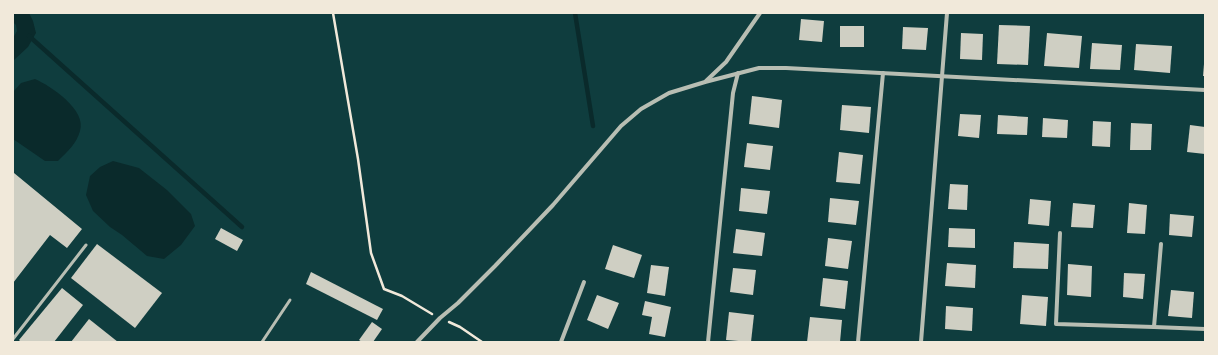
<svg xmlns="http://www.w3.org/2000/svg" width="1218" height="355" font-family="'DM Sans',sans-serif">
<style>
.water{fill:#0a2a2b}
.lines{fill:none;stroke-linecap:round;stroke-linejoin:round}
.stream{stroke:#0a2a2b;stroke-width:4.5}
.building{fill:#cfcfc3}
.path{stroke:#f1e9da;stroke-width:2.5}
.service{stroke:#b8beb3;stroke-width:3}
.minor{stroke:#b8beb3;stroke-width:4}
</style>
<rect width="100%" height="100%" fill="#0f3d3e"/>
<g class="water">
<polygon points="13,13 29,13 33,21 36,33 28,47 13,61 13,38 17,31 16,25 13,22"/>
<path d="M35 79C51 86 87 110 80 131 77 143 67 152 58 161H45L13 139V92L21 83Z"/>
<polygon points="113,161 139,168 167,190 191,214 195,226 181,245 164,259 147,256 122,235 110,227 93,211 86,195 90,176 100,167"/>
</g>
<g class="lines">
<g class="stream">
<polyline points="575,13 593,126"/>
<polyline points="29,36 242,227"/>
</g>
</g>
<g class="building">
<polygon points="801,19 824,21 822,42 799,40"/>
<polygon points="999,25 1030,26 1028,65 997,64"/>
<rect x="840" y="26" width="24" height="21"/>
<polygon points="903,27 928,28 926,50 902,49"/>
<polygon points="961,33 983,34 982,60 960,59"/>
<polygon points="1047,33 1082,36 1079,68 1044,66"/>
<polygon points="1092,43 1122,45 1120,70 1090,69"/>
<polygon points="1136,44 1172,46 1170,73 1134,70"/>
<polygon points="1204,64 1205,64 1205,76 1203,76"/>
<polygon points="752,96 782,100 779,128 749,124"/>
<polygon points="842,105 871,107 869,133 840,130"/>
<polygon points="960,114 981,115 979,138 958,136"/>
<polygon points="998,115 1028,117 1027,135 997,134"/>
<polygon points="1043,118 1068,120 1067,138 1042,137"/>
<polygon points="1093,121 1111,122 1110,147 1092,146"/>
<polygon points="1131,123 1152,124 1151,150 1130,150"/>
<polygon points="1190,125 1205,127 1205,154 1187,152"/>
<polygon points="747,143 773,146 770,170 744,167"/>
<polygon points="839,152 863,155 860,184 836,182"/>
<polygon points="14,173 82,229 67,248 50,235 13,283"/>
<polygon points="950,184 968,185 967,210 948,209"/>
<polygon points="741,188 770,191 767,214 739,211"/>
<polygon points="830,198 859,201 856,225 828,222"/>
<polygon points="1030,199 1051,201 1049,226 1028,224"/>
<polygon points="1073,203 1095,205 1093,228 1071,227"/>
<polygon points="1129,203 1147,205 1145,234 1127,233"/>
<polygon points="1170,214 1194,216 1192,237 1169,235"/>
<polygon points="221,228 243,240 237,251 215,239"/>
<polygon points="949,228 975,229 975,248 948,247"/>
<polygon points="736,229 765,233 762,256 733,253"/>
<polygon points="828,238 852,241 848,269 825,266"/>
<polygon points="1014,242 1049,244 1048,269 1013,268"/>
<polygon points="97,244 162,293 135,328 71,278"/>
<polygon points="613,245 642,255 634,278 605,269"/>
<polygon points="947,263 976,265 975,288 945,286"/>
<polygon points="1068,264 1092,266 1091,297 1067,295"/>
<polygon points="651,265 669,267 665,296 647,293"/>
<polygon points="733,268 756,270 753,295 730,292"/>
<polygon points="311,272 383,309 377,320 306,284"/>
<polygon points="1124,273 1145,274 1143,299 1123,297"/>
<polygon points="823,278 848,281 845,309 820,306"/>
<polygon points="62,288 83,305 54,342 21,342 19,340"/>
<polygon points="1171,290 1194,292 1192,318 1168,316"/>
<polygon points="597,295 619,303 608,329 587,320"/>
<polygon points="1022,295 1048,297 1046,326 1020,324"/>
<polygon points="645,301 671,307 665,337 649,334 652,317 642,315"/>
<polygon points="946,306 973,308 972,331 945,329"/>
<polygon points="729,312 754,315 751,342 726,340"/>
<polygon points="810,317 842,320 840,342 807,342"/>
<polygon points="89,319 118,342 71,342"/>
<polygon points="372,322 382,329 373,342 362,342 359,340"/>
</g>
<g class="lines">
<g class="path">
<polyline points="333,13 358,159 371,253 384,289 402,296 432,314"/>
<polyline points="449,322 460,327 482,342"/>
</g>
<g class="service">
<polyline points="13,339 86,245"/>
<polyline points="262,342 290,300"/>
</g>
<g class="minor">
<polyline points="706,81 726,62 760,13"/>
<polyline points="1060,233 1056,324 1154,327 1161,244"/>
<polyline points="1154,327 1205,329"/>
<polyline points="417,342 440,318 458,303 495,266 553,205 621,126 641,109 669,93 705,82 759,68 786,68 1205,90"/>
<polyline points="561,342 584,282"/>
<polyline points="708,342 733,93 738,73"/>
<polyline points="858,342 883,73"/>
<polyline points="921,342 947,13"/>
</g>
</g>
<rect width="1218" height="355" fill="none" stroke="#f1e9da" stroke-width="28"/>
</svg>
